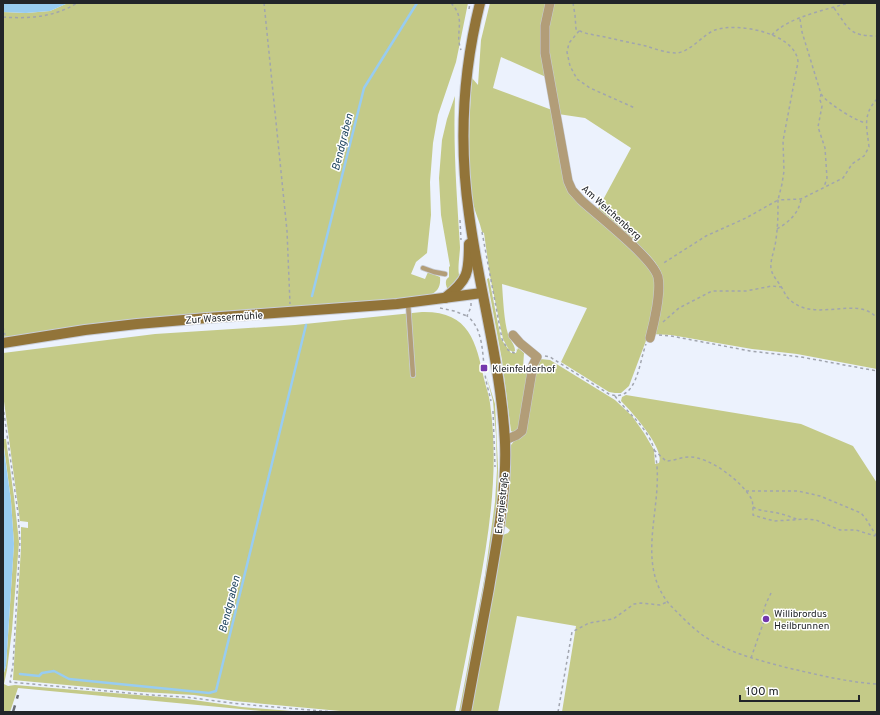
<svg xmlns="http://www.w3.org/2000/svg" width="880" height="715" font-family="Overpass,sans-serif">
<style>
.green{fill:#c4ca88}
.water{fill:#98ccf1}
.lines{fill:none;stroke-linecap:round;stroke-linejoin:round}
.stream{stroke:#98ccf1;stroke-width:2.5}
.service-casing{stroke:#c8cdd7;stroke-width:6}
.minor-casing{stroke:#c8cdd7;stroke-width:10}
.secondary-casing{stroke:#c8cdd7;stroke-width:12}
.path{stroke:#a1a5ae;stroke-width:1.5;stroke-dasharray:3 3;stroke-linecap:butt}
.service{stroke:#b29d78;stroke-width:4.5}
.minor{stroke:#b29d78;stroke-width:9}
.secondary{stroke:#927439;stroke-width:10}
.rail{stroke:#696d74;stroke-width:2.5;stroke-dasharray:7 7;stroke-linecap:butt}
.poi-dot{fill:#7337ad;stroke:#fff;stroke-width:1.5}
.labels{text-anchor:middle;stroke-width:3;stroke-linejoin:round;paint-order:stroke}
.street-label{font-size:10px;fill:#222529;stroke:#fff}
.poi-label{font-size:10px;fill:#222529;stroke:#fff;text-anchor:start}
.water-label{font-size:11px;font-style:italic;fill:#173e58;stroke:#fff}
</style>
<rect width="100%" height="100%" fill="#ecf2fd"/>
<g class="green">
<path d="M68 3H468L456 62 438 115 433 143 430 182 431 215 427 253 416 262 411 274 425 279 428 272 440 277C442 297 424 296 409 299L3 337V12L26 13 50 11Z"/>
<path d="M490 3H548L546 77 501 57 493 88 552 110 565 177 652 269 656 285 647 338 629 386 621 393H615L609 392 561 362 587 308 502 284C503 298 504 321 508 334 510 341 515 344 515 351L513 352 509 350 503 339 490 276 484 233 482 232C480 222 475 213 473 203 467 161 469 120 472 78L478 85 481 40Z"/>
<path d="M553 3H877V369L797 354 752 349 671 335 652 334C656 319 665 290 662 276 658 255 614 225 597 211L631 148 585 118 558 114 547 53 549 20Z"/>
<path d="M455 96C453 147 457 197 460 247 460 256 456 273 461 280L448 290C446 286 444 280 449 277V267L450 266 441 215 439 178 442 140 447 119Z"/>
<polygon points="489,278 501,339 511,353 516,353 518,348 524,353 523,368 529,373 521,428 514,433 511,431 502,360 487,279"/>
<path d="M422 312C469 311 476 341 484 379 486 387 489 395 490 403 499 468 490 529 478 593 471 632 463 672 455 712L340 711 234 701 194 695 142 692 13 680 21 548V527L28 528V522L20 521 3 394V353L155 334 295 325Z"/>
<path d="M540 359 550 360 615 400 632 416 644 433 654 450 655 464 659 463C665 448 631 411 621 401L622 397 626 395 801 424 853 446 877 483V712H562L576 626 517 616 498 712H471L503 535 508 533 510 530 505 526 509 495 511 445 515 440 535 368Z"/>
<polygon points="486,375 495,404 498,468 497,503 490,554 461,712 459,712 485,575 495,502 497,470 496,435 493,401"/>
<polygon points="3,439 6,439 14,497 19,542 12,630 7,670 4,684 8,686 15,685 187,699 242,707 304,712 272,712 18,688 10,712 3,712 3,676 6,666 14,544 11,501"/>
</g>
<g class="water">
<polygon points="3,3 68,3 50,11 26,13 3,12"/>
<polygon points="3,442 11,501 14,544 6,666 3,676"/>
</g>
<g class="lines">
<g class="stream">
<polyline points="312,296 364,88 417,3"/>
<polyline points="20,674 39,676 42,673 54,671 69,679 209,693 216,691 306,325"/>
</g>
<g class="service-casing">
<g id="service">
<polyline points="423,268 434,272 445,274"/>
<polyline points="408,303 413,375"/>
</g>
</g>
<g class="minor-casing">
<g id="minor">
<path d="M550 3 545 26V53L568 181 572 190 581 200C597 215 653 258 658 277 661 292 654 323 650 338"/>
<polyline points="505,440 517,435 522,431 533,365 537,357 520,343 513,335"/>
</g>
</g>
<g class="secondary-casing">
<g id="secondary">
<path d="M445 298C468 280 469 273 469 244"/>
<polyline points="3,343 85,330 137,324 207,318 397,304 482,293"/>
<path d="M466 712C474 671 481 629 489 588 497 540 507 491 505 442 501 364 479 290 469 214 459 144 463 71 480 3"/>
</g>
</g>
<g class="path">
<polyline points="264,3 287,231 290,304"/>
<path d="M451 3C467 20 454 31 461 50"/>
<path d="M573 3 575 15 576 29C584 34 595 35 605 37 618 40 632 43 646 46 655 49 667 53 676 53 691 52 702 35 715 30 737 22 796 33 798 62L783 141 784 171 782 184 778 200 746 218 706 236 662 264"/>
<path d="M834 8C849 29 849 36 877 36"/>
<polyline points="469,9 470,3"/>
<path d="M3 17C29 19 55 17 77 3"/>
<path d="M800 19 802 32 821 94C828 104 853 119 865 123"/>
<polyline points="579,31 569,43 567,52 570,66 577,79 590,88 635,108"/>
<path d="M772 35C788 17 826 10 848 3"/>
<polyline points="821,94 820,100 822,106 818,127 825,148 827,178 824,187"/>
<path d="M877 99C862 115 867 128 869 147L864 156 852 164 843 178 801 199 778 200C778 213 778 226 776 239 775 250 770 259 771 269 773 277 778 281 782 288 784 291 785 295 788 298 814 325 856 294 877 318"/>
<polyline points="460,220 461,240"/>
<path d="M777 229C789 222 799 213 801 199"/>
<polyline points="482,232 502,339 508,350 514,353 517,350"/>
<path d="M471 303V307L467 316C484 329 482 354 485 374 486 383 489 392 491 401"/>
<polyline points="440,308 454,311 467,316"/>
<polyline points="663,322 679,308 712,291 746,291 772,286 781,287"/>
<polyline points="3,327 5,335"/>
<polyline points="659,335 671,336 750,351 801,357 877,371"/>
<path d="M545 356 550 357 609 394C637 404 639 362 646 344"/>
<path d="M615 396C628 414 647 426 654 449 668 500 631 561 671 606 683 618 695 631 710 640 733 654 759 660 784 667 815 674 845 682 877 684"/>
<polyline points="3,406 18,513 20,541 13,665 10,682 150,695 185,697 240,704 334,712"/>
<polyline points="493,411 495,467"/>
<path d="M654 450 666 461C673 461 681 457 690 457 710 457 743 482 752 500 753 503 753 510 753 515L756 516 774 521 807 519 816 520 840 530H856L875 536"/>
<polyline points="746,491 798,491 820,496 861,513 866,519 877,537"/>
<path d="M753 507C761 512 772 511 781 514 787 515 792 518 797 519"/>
<path d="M751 658 764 621C761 611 767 602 771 593"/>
<polyline points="558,712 572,632 589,623 613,619 634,604 641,603 660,605 667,602"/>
</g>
<use href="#service" class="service"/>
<use href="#minor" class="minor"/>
<use href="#secondary" class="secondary"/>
<polyline class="rail" points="13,712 18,695"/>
</g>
<g class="poi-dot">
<rect x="480" y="364" width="8" height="8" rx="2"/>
<circle cx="766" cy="619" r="4"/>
</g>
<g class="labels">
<g class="street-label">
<text transform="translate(612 212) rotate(42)" y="4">Am Welchenberg</text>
<text transform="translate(224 317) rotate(-4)" y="4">Zur Wassermühle</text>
<text transform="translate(501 503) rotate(-84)" y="4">Energiestraße</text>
</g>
<g class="poi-label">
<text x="492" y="372">Kleinfelderhof</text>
<text x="774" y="617">Willibrordus<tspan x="774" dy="12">Heilbrunnen</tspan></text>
</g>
<g class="water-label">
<text transform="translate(342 142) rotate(-76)" y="4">Bendgraben</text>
<text transform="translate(229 604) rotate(-76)" y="4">Bendgraben</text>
</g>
</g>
<rect width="880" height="715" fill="none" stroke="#222529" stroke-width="8"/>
<path d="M740 695v6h119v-6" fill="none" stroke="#222529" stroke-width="2"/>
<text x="746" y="695" font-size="12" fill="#222529" stroke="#ffffff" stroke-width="3" paint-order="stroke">100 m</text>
</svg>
